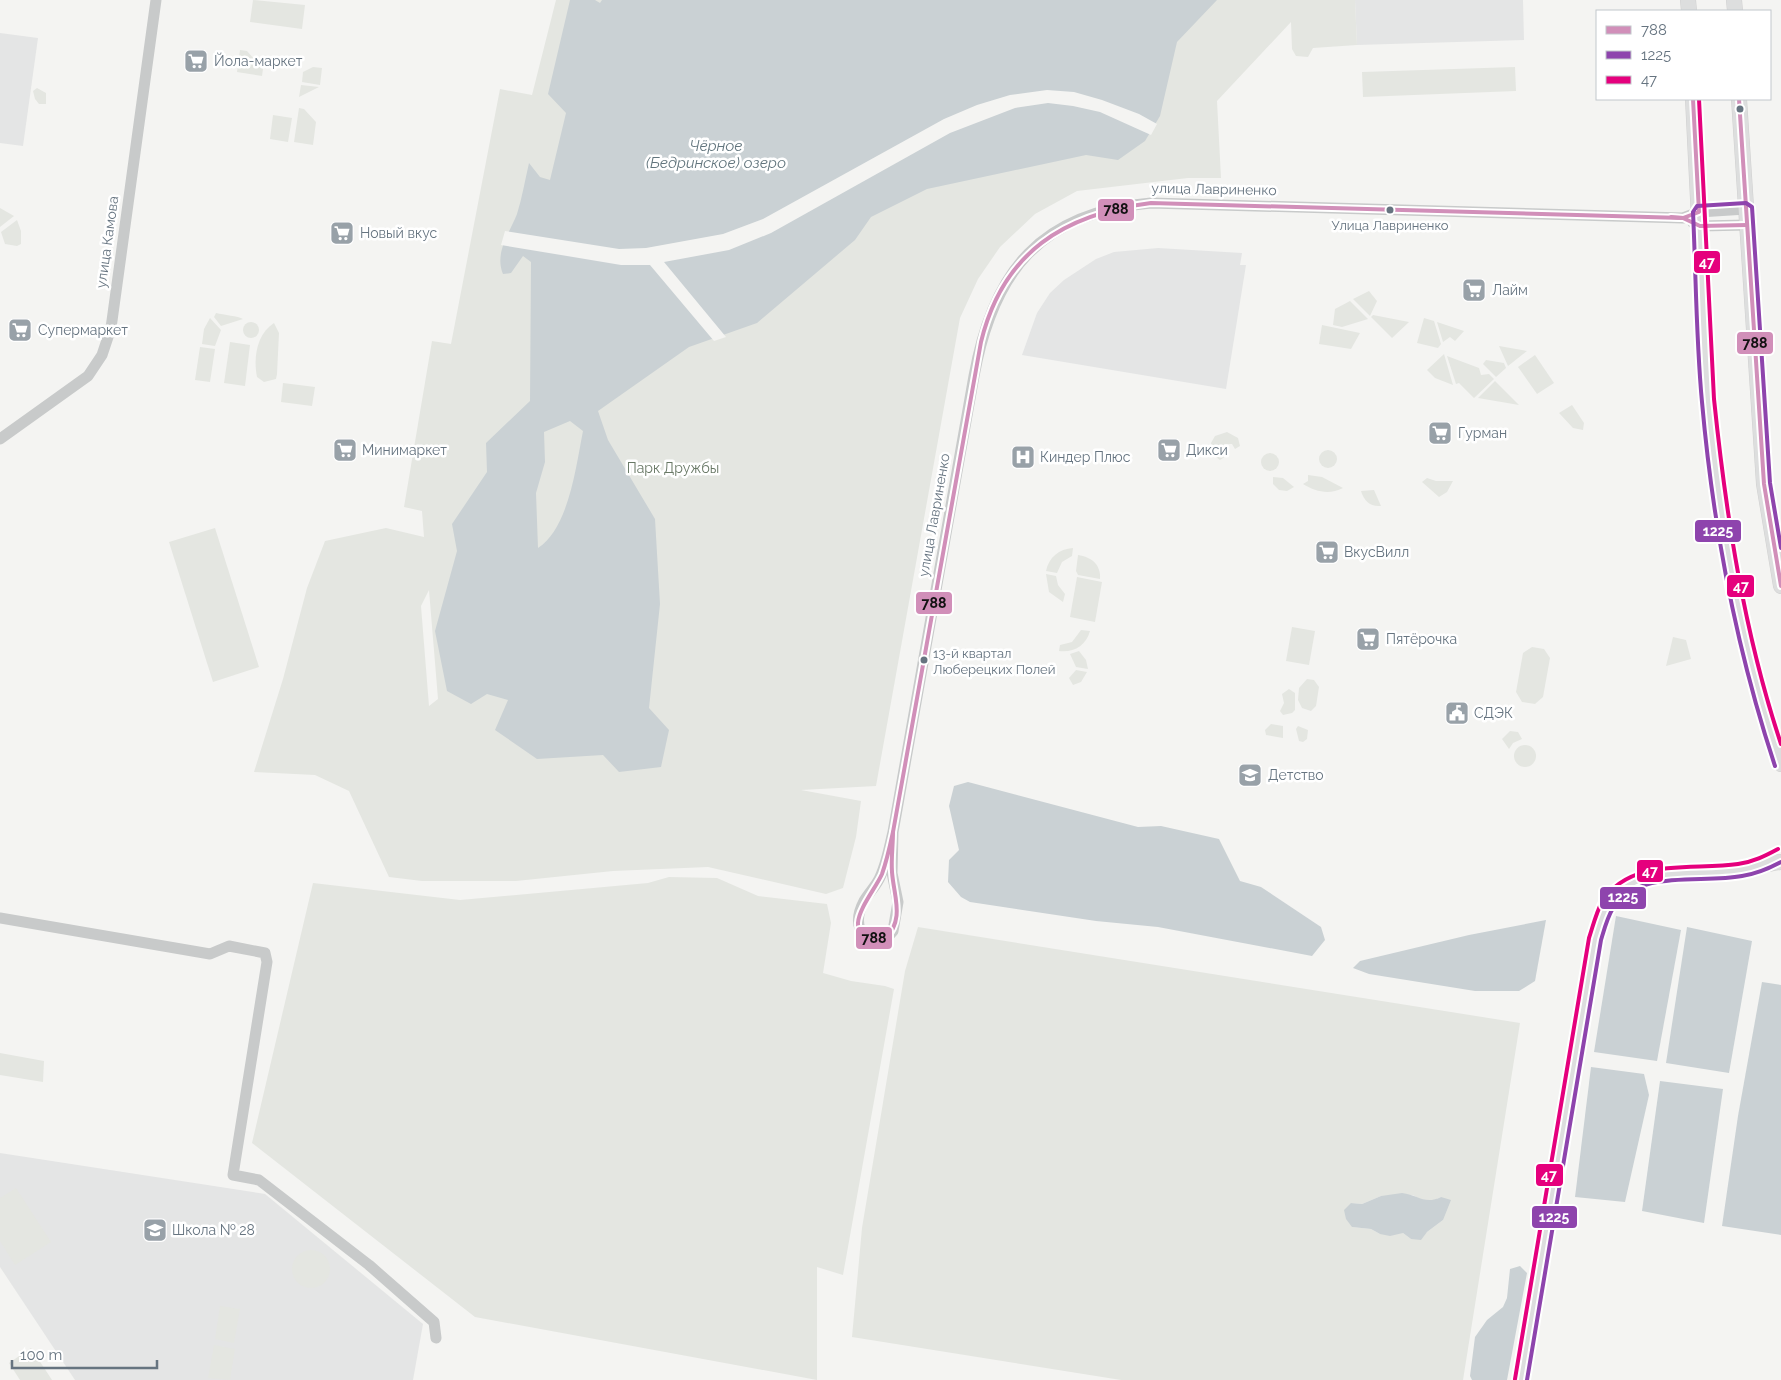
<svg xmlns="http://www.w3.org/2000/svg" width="1781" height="1380" font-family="Raleway,sans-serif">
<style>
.built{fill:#e4e5e5}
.green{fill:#e4e6e1;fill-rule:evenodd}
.water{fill:#cad1d4;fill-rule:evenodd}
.pier{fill:#f4f4f2}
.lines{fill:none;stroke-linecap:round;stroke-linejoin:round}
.secondary-casing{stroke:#d0d0d0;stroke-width:16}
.minor{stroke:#c8caca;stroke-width:11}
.secondary{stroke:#dddede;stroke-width:15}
.bus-1-casing{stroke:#fff;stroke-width:8}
.bus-2-casing{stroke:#fff;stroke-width:8}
.bus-3-casing{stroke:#fff;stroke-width:8}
.bus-1{stroke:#d18fb9;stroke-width:4}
.bus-2{stroke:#8e44ad;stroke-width:4}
.bus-3{stroke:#e5007d;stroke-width:4}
.bus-dot{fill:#667480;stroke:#fff;stroke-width:2}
.labels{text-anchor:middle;stroke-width:5;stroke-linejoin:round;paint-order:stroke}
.bus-label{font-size:13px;fill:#667480;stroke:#fff}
.poi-label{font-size:14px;fill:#667480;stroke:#fff;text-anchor:start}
.street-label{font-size:14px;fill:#667480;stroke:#fff}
.park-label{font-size:14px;fill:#687865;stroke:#fff}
.water-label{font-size:15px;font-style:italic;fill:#62757d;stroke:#fff}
.line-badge{stroke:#fff;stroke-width:2}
.badge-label{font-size:14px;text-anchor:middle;font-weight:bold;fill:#fff}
.pale-badge-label{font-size:14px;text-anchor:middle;font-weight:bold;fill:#111}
</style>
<rect width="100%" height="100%" fill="#f4f4f2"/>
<g class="built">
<polygon points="1355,0 1523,0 1524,40 1357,45"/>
<polygon points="0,33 38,38 23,146 0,143"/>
<polygon points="1158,248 1242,253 1240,265 1246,265 1226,389 1022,355 1037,313 1050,293 1064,280 1096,259 1114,252"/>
<polygon points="0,1153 265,1194 423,1324 413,1380 75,1380 0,1267"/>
</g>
<g class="green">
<polygon points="253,0 305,5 302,29 250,22"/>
<path d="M556 0H1355L1357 45 1313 48 1308 57 1296 56 1292 49 1291 22 1217 101 1221 178H1188L1077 191 1035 214 1000 247 978 279 960 318 876 786 801 790 861 801 856 837 843 888 826 894 708 867 613 871 516 881H422L389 877 349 791 315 775 254 772 283 679 307 588 325 541 386 528 424 537 422 511 404 507 432 341 451 344 500 89 532 95ZM429 590 438 699 429 706 421 606Z"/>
<polygon points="240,50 247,51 263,69 262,76 237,72"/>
<polygon points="313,67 322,68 320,85 302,82 303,72"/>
<polygon points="1515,67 1516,91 1363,97 1362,72"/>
<polygon points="301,85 319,87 299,97"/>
<polygon points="37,88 46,93 46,104 39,104 35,99 33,91"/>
<polygon points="299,108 304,109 316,122 313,145 294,142"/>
<polygon points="273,115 292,118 288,142 270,139"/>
<polygon points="0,208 14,216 0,227"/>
<polygon points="17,220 21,231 21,244 17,246 5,244 1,232"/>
<polygon points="1369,291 1377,301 1370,316 1353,299"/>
<polygon points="1350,301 1368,319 1342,327 1333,325 1335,309"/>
<path d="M216 313C224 315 238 316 243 319L221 326 214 317Z"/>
<polygon points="1373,315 1409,322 1392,338 1371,317"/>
<polygon points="210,318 221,330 215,346 202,344 204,329"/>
<polygon points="1424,318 1434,321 1441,344 1438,348 1417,343"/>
<polygon points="1437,322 1464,331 1455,341 1450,337 1443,342"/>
<circle cx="251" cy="330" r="8"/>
<path d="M274 323 279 333 277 374 276 379 264 382 257 377C253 357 257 334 274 323Z"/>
<polygon points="1322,325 1360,333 1351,349 1319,344"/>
<polygon points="230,342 250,345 245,386 224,383"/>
<polygon points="1499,346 1527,351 1508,366"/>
<polygon points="200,347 215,349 210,382 195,380"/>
<polygon points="1444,354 1453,385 1435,378 1427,370"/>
<polygon points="1535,355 1554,383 1537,394 1518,367"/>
<polygon points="1447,356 1479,368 1481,375 1489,374 1494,379 1474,398 1459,383 1456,384"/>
<polygon points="1486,360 1504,363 1506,368 1496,377 1483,364"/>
<polygon points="1495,381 1519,405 1478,398"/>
<polygon points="283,383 315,387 312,406 281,402"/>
<polygon points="1572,405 1584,423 1583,430 1573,428 1559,413"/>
<polygon points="1227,432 1238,438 1240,446 1235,449 1232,444 1224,444 1222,451 1226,456 1220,460 1213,455 1211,443 1215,436"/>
<circle cx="1328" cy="459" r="9"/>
<circle cx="1270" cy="462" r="9"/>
<path d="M1308 475 1322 477 1343 488C1329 495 1316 492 1303 484L1308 481Z"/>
<polygon points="1273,477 1283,478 1294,487 1287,491 1279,490 1273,484"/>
<polygon points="1427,478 1436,481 1453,481 1447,492 1439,497 1422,482"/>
<path d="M1374 490 1381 506C1370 507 1364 501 1361 491Z"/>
<polygon points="215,528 259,667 213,682 169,542"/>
<path d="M1073 548 1072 556 1062 562 1057 573 1046 571C1049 557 1059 549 1073 548Z"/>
<path d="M1078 555C1092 557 1101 565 1100 579L1078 575 1076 571Z"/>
<polygon points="1046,574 1056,576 1058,585 1065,594 1063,602 1049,592"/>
<polygon points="1077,577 1102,582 1095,622 1070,617"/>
<polygon points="1292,627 1315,631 1309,665 1286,661"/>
<path d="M1081 630 1090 631C1086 646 1073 653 1059 651L1060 645 1072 642Z"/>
<polygon points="1673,637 1686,640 1691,659 1666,666"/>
<polygon points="1532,647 1544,649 1550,658 1543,697 1535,704 1522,702 1516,692 1523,653"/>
<polygon points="1079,651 1086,660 1088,669 1076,667 1070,654"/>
<polygon points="1076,670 1087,672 1081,682 1073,685 1069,678"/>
<polygon points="1307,679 1314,680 1319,687 1316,706 1311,711 1302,708 1298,700 1299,688"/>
<polygon points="1289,689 1295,693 1295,710 1292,713 1283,715 1280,711 1284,703 1282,694"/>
<polygon points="1271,724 1283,726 1283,738 1266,735 1265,730"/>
<polygon points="1298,726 1308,730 1307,739 1303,742 1299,741 1296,729"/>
<polygon points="1510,731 1518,732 1522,739 1513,743 1509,749 1502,739"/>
<circle cx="1525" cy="756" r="11"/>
<polygon points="669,877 717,878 758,896 827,904 831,923 823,973 851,981 885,986 894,989 843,1275 817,1267 817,1380 475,1317 252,1143 313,883 460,900 648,883"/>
<path d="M918 927 1520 1023 1463 1380H1121L852 1337 862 1228 905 971ZM1413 1195C1423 1202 1429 1203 1441 1197L1443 1220 1427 1232 1411 1239 1403 1233 1380 1234 1371 1229 1352 1227 1351 1203 1362 1204 1381 1196Z"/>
<polygon points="0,1053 44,1061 43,1082 0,1075"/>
<polygon points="16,1188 51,1242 15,1265 0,1241 0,1198"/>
<circle cx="311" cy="1269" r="19"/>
<polygon points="220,1306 240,1309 234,1343 215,1339"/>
<polygon points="214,1345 235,1349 230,1380 208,1378"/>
<polygon points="31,1348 52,1380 20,1380 9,1363"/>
</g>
<g class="water">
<path d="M570 0H595L600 3 602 0H1217L1177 42 1160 116 1145 141 1118 160 1086 155 927 189 871 217 855 240 757 323 689 347 598 411 608 440 655 519 660 604 649 708 669 730 661 767 619 772 603 755 537 759 495 730 508 700 487 694 471 704 447 691 435 631 457 551 452 524 487 472 486 443 530 401 531 262 523 256 511 273 503 274C494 253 510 232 517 214 522 198 525 180 529 163L540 177 550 180 566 113 548 94ZM570 421 583 431C576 466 569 528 538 548L536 493 545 462 544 432Z"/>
<polygon points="968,782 1138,827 1161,826 1219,839 1240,881 1261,887 1321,927 1325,940 1312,956 1158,927 1096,921 970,902 961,897 948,882 949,860 959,850 949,806 954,786"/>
<polygon points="1616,916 1681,930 1657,1061 1594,1052"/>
<polygon points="1546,920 1535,981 1519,991 1475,991 1369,974 1353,968 1360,961 1469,935"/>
<polygon points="1687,927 1752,941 1729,1073 1666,1063"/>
<polygon points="1762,982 1781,985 1781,1235 1722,1226 1738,1116"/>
<polygon points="1591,1067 1644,1074 1649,1095 1625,1202 1575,1197"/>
<polygon points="1660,1081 1723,1089 1704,1223 1642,1211"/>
<path d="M1402 1193C1418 1195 1425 1205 1441 1197L1451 1200 1443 1220 1427 1232 1421 1240 1411 1239 1403 1233 1390 1236 1380 1234 1371 1229 1352 1227 1346 1219 1344 1210 1351 1203 1362 1204 1381 1196Z"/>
<polygon points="1520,1266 1527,1273 1507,1380 1472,1380 1470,1376 1475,1337 1487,1320 1503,1307 1507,1298 1510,1269"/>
</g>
<polygon class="pier" points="1047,90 1074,92 1102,100 1139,114 1157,124 1151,135 1100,112 1073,106 1048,103 1015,108 950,133 771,233 729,250 664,262 726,337 714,341 650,265 621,265 501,245 505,231 619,249 646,248 723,234 763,219 944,119 977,105 1010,95"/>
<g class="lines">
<g class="secondary-casing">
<g id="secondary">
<polyline points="1688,0 1689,11"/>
<polyline points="1734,0 1735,11"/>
<polyline points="1693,99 1708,399 1713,449 1740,621 1764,713 1781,764"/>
<polyline points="1739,99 1764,484 1781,586"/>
<path d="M1521 1380 1595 939C1599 927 1602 913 1609 903 1635 864 1696 875 1736 871 1751 870 1766 863 1781 862"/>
</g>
</g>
<g class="minor">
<polyline points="1693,223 1700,226 1747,225"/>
<polyline points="0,439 88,376 102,355 111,328 156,0"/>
<path d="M893 832C889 848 886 867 878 881 874 888 868 894 864 901 853 922 858 942 885 940L893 931 898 902 892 873 893 832 974 376C993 271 1041 212 1151 203L1683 218 1699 212 1746 209"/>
<polyline points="0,918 210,954 229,946 265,953 267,962 233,1175 259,1180 369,1265 434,1322 436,1338"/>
</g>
<use href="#secondary" class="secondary"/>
<g class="bus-1-casing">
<g id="bus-1">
<polyline points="1739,99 1764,484 1781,586"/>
<polyline points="1671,217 1683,218 1700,226 1747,225"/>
<path d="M893 832C893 845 891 859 892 872 894 898 905 918 885 940 831 939 873 895 882 874 887 860 890 846 893 832Z"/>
<path d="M893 832 981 342C1003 252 1064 214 1151 203L1683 218 1699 212 1693 99"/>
</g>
</g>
<g class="bus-2-casing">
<g id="bus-2">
<path d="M1775 766C1736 648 1713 526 1702 402 1696 339 1696 275 1693 212L1697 206 1746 203 1752 207 1770 483 1781 548"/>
<path d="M1527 1380 1601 940C1604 930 1607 918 1613 908 1641 868 1700 884 1742 876 1756 874 1768 869 1781 862"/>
</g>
</g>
<g class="bus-3-casing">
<g id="bus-3">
<path d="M1699 99 1714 399C1726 515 1744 633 1781 744"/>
<path d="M1515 1379 1589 938C1593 926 1596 913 1602 902 1631 856 1694 871 1738 864 1753 862 1765 856 1778 849"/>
</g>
</g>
<use href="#bus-1" class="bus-1"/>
<use href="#bus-2" class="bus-2"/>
<use href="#bus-3" class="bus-3"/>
</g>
<defs>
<g id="supermarket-square" transform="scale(1.25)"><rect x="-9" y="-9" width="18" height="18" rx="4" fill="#98a1a8" stroke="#fff"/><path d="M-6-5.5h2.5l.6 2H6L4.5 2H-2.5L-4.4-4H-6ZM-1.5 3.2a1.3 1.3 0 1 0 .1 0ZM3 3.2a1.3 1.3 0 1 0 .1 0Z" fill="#fff"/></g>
<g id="hospital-square" transform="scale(1.25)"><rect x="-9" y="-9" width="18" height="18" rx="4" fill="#98a1a8" stroke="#fff"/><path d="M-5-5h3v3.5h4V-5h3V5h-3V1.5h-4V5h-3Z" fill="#fff"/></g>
<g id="civic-square" transform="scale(1.25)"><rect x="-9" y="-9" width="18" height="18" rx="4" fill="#98a1a8" stroke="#fff"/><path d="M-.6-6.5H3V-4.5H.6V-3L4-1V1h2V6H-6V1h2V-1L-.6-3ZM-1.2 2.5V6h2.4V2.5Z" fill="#fff"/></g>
<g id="school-square" transform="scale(1.25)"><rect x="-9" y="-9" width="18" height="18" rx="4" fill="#98a1a8" stroke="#fff"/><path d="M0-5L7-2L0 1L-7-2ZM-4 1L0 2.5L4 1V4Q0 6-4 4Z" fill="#fff"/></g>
</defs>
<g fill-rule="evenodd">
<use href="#supermarket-square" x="196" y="61"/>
<use href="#supermarket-square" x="342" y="233"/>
<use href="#supermarket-square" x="1474" y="290"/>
<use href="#supermarket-square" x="20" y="330"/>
<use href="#supermarket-square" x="1440" y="433"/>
<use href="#supermarket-square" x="345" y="450"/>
<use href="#supermarket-square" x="1169" y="450"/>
<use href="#hospital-square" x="1023" y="457"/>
<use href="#supermarket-square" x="1327" y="552"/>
<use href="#supermarket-square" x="1368" y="639"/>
<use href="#civic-square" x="1457" y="713"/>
<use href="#school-square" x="1250" y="775"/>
<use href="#school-square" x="155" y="1230"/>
</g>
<g class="bus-dot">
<circle cx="1740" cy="109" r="4.5"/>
<circle cx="1390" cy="210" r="4.5"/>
<circle cx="924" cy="660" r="4.5"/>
</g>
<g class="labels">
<g class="bus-label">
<text x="1390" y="230">Улица Лавриненко</text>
<text x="933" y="658" text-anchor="start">13-й квартал<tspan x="933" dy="16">Люберецких Полей</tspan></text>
</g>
<g class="poi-label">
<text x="214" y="66">Йола-маркет</text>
<text x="360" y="238">Новый вкус</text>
<text x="1492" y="295">Лайм</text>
<text x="38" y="335">Супермаркет</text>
<text x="1458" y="438">Гурман</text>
<text x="362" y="455">Минимаркет</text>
<text x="1186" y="455">Дикси</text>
<text x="1040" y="462">Киндер Плюс</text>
<text x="1344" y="557">ВкусВилл</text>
<text x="1386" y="644">Пятёрочка</text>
<text x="1474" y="718">СДЭК</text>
<text x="1268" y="780">Детство</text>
<text x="172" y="1235">Школа № 28</text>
</g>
<g class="street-label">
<text transform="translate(1214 189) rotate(1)" y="5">улица Лавриненко</text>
<text transform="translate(107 242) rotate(-82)" y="5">улица Камова</text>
<text transform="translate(934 515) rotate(-80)" y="5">улица Лавриненко</text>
</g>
<g class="park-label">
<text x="673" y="473">Парк Дружбы</text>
</g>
<g class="water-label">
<text x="716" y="151">Чёрное<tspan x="716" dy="17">(Бедринское) озеро</tspan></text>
</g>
</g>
<g class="line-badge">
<rect x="1097" y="198" width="38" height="24" rx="5" fill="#d18fb9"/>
<rect x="1693" y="250" width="28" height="24" rx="5" fill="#e5007d"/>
<rect x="1736" y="331" width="38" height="24" rx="5" fill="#d18fb9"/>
<rect x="1694" y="519" width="48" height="24" rx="5" fill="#8e44ad"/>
<rect x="1726" y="574" width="29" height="24" rx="5" fill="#e5007d"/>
<rect x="915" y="591" width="38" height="24" rx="5" fill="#d18fb9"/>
<rect x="1636" y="859" width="28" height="24" rx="5" fill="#e5007d"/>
<rect x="1599" y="886" width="48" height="24" rx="5" fill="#8e44ad"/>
<rect x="855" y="926" width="38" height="24" rx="5" fill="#d18fb9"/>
<rect x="1535" y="1163" width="29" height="24" rx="5" fill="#e5007d"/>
<rect x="1531" y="1205" width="47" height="24" rx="5" fill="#8e44ad"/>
</g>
<g class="badge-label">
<text x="1707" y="267">47</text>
<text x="1718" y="536">1225</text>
<text x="1741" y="591">47</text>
<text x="1650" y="876">47</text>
<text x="1623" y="902">1225</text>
<text x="1549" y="1180">47</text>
<text x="1554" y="1222">1225</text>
</g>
<g class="pale-badge-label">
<text x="1116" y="214">788</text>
<text x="1755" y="348">788</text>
<text x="934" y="608">788</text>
<text x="874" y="943">788</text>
</g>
<rect x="1596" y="10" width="175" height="90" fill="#ffffff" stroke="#c2c7cc"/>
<rect x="1606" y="26" width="25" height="8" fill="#d18fb9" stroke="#c2c7cc"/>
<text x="1641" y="35" font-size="15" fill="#667480">788</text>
<rect x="1606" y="51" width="25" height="8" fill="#8e44ad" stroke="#c2c7cc"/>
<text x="1641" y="60" font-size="15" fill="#667480">1225</text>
<rect x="1606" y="76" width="25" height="8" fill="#e5007d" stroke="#c2c7cc"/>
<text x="1641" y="85" font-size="15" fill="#667480">47</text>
<path d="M12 1360v8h145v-8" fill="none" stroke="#667480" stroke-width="2.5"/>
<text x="20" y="1360" font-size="15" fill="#667480" stroke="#ffffff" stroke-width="4" paint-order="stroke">100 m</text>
</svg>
